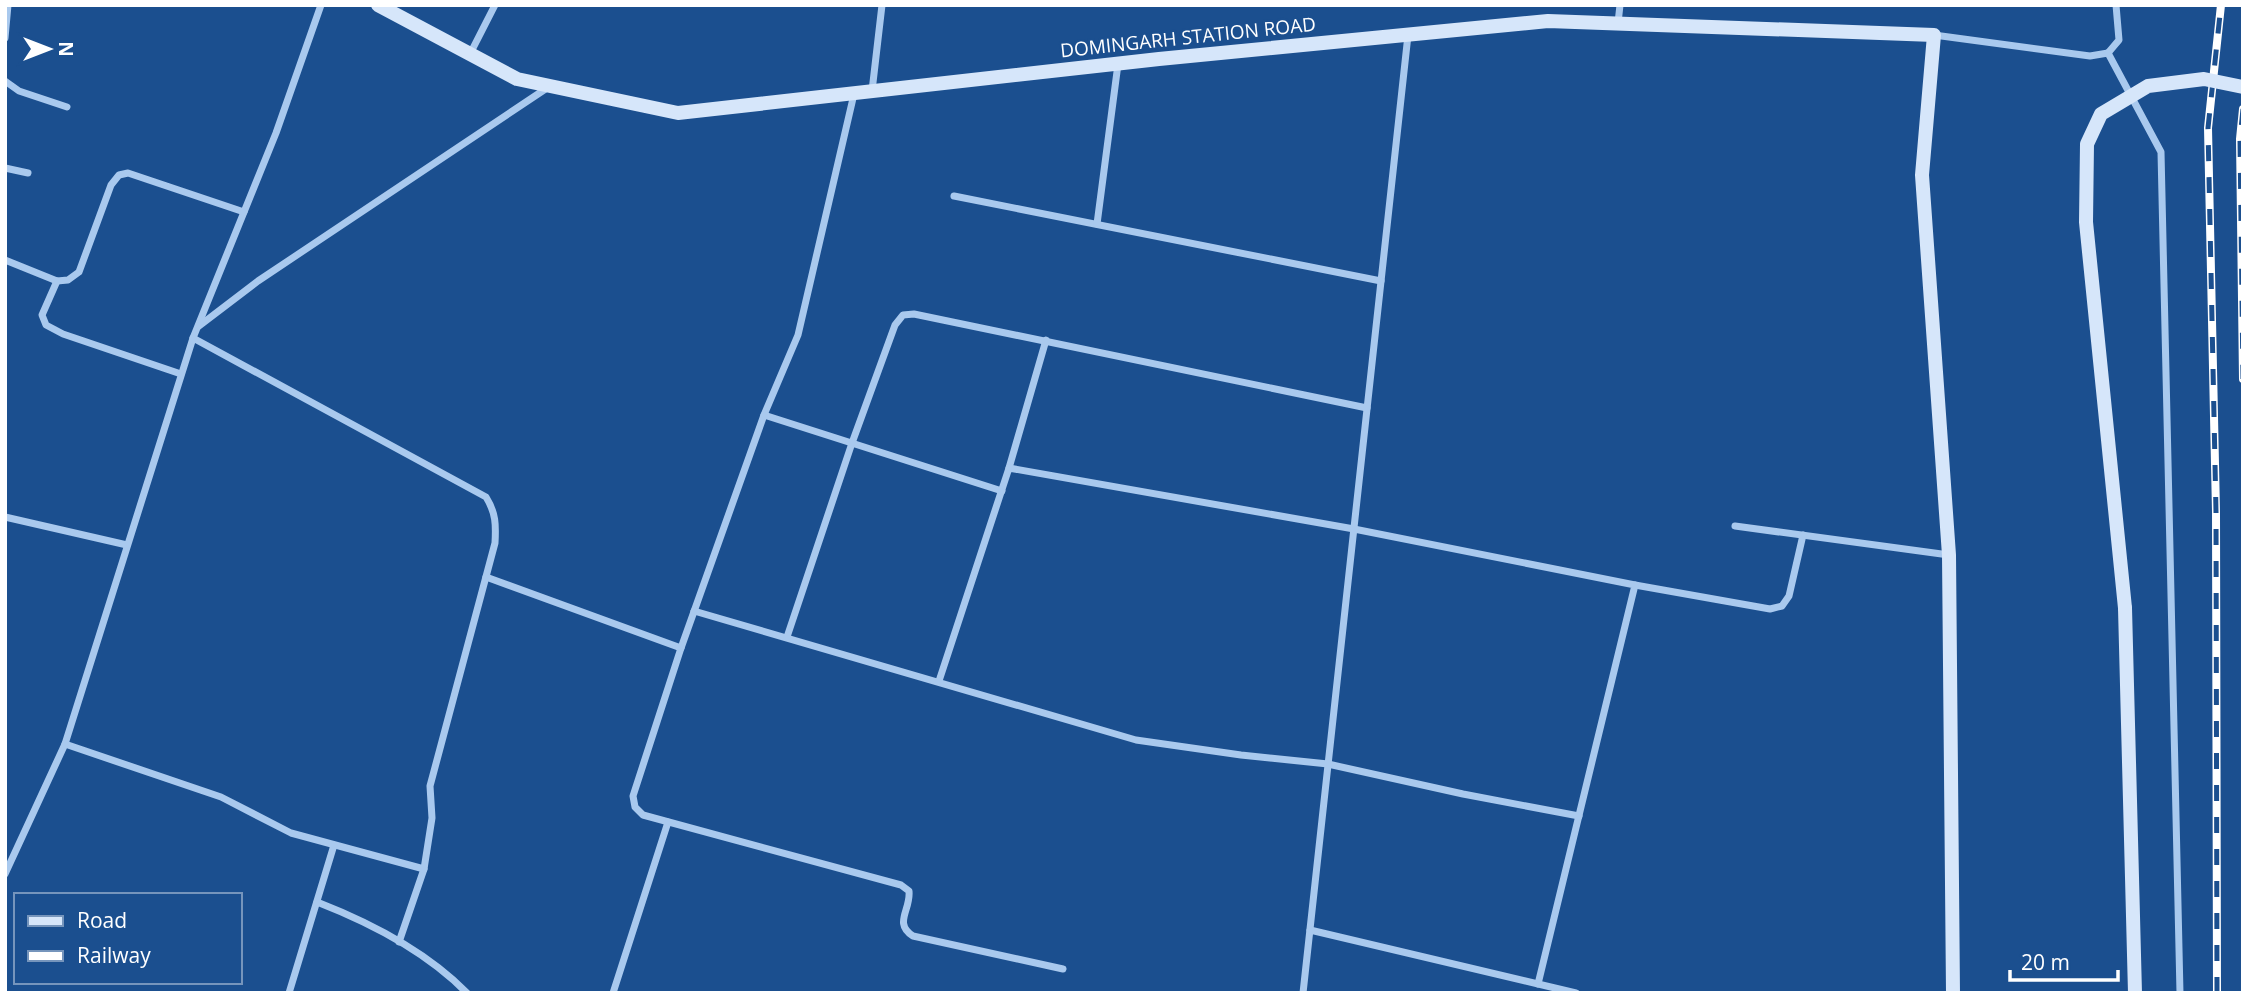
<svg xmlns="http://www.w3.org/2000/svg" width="2248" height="998" font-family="'Open Sans',sans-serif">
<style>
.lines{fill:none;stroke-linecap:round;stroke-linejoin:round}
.street{stroke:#a9c9ee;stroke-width:7}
.secondary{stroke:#d6e6fa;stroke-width:14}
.rail-casing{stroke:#fff;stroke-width:8}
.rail{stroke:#1b4f8f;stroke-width:5;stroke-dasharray:16;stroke-linecap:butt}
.secondary-bridge{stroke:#d6e6fa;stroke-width:14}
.labels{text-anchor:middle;stroke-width:5;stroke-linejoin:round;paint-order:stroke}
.street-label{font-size:19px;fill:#fff;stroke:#1b4f8f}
</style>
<rect width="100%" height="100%" fill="#1b4f8f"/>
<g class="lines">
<g class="street">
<polyline points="1618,23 1620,5"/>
<polyline points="1934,35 2090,56 2108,53"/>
<polyline points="5,38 8,5"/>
<polyline points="2108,53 2161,152 2180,993"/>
<polyline points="2108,53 2119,40 2116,5"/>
<polyline points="470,54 495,5"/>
<polyline points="5,81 19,91 67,107"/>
<polyline points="872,91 882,5"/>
<path d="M854 94 798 335 764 415 681 648 633 796 635 807 643 815 901 885 909 891C911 910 893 923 913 936L1063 969"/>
<polyline points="5,168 28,173"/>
<polyline points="954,196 1381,281"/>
<polyline points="1097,224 1118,64"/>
<polyline points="5,260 57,281 68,280 79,272 111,185 119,175 128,173 244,212"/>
<polyline points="57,281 42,315 46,325 63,334 181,374"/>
<polyline points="199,326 258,281 547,88"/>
<path d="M193 338 486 497C496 513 496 525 495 543L430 786 432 818 424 869 399 942"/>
<polyline points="764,415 1002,491"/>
<polyline points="1009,468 1046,340"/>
<polyline points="5,517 127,545"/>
<polyline points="1735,526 1949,555"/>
<polyline points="486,577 681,648"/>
<polyline points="1635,585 1770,609 1782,606 1789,596 1803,535"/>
<polyline points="694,611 1136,740 1241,755 1328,764 1463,794 1579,816"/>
<polyline points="787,637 852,443 895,325 903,315 914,314 1367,408"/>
<polyline points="939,681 1009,468 1354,529 1635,585 1538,984"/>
<polyline points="65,744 221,797 291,833 424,869"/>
<polyline points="5,874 65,744 193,338 276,133 321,5"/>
<path d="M317 902C371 923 426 951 467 993"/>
<polyline points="1310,930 1576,993"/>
<polyline points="289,993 334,845"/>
<polyline points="613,993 668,822"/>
<polyline points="1303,993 1408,35"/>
</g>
<g class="secondary">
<polyline points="378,5 517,79 678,113 1159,59 1548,21 1934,35 1922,175 1949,555 1953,993"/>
<polyline points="2125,608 2135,993"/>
</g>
<g class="rail-casing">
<g id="rail">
<polyline points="2243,109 2240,139 2243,379"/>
<polyline points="2217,993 2216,512 2208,128 2221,5"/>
</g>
</g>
<use href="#rail" class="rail"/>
<polyline class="secondary-bridge" points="2125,608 2086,222 2087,144 2101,114 2148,86 2204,79 2243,87"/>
</g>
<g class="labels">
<g class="street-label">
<text transform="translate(1188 37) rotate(-6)" y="7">DOMINGARH STATION ROAD</text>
</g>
</g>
<rect width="2248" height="998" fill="none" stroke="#ffffff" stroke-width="14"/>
<rect x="14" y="893" width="228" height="91" fill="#1b4f8f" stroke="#7695bc" stroke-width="2"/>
<rect x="28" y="916" width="35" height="10" fill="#d6e6fa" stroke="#7695bc" stroke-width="2"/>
<text x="77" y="928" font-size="21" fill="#ffffff">Road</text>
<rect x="28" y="951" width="35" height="10" fill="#ffffff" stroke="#7695bc" stroke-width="2"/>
<text x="77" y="963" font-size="21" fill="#ffffff">Railway</text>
<g transform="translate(49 49) rotate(90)" stroke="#1b4f8f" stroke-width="5" paint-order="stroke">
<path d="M0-5L12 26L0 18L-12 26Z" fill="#ffffff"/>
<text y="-10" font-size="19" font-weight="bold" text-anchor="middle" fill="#ffffff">N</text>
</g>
<path d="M2010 970v10h108v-10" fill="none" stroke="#ffffff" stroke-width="3.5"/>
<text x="2021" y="970" font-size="21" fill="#ffffff" stroke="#1b4f8f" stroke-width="5" paint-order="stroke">20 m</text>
</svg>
